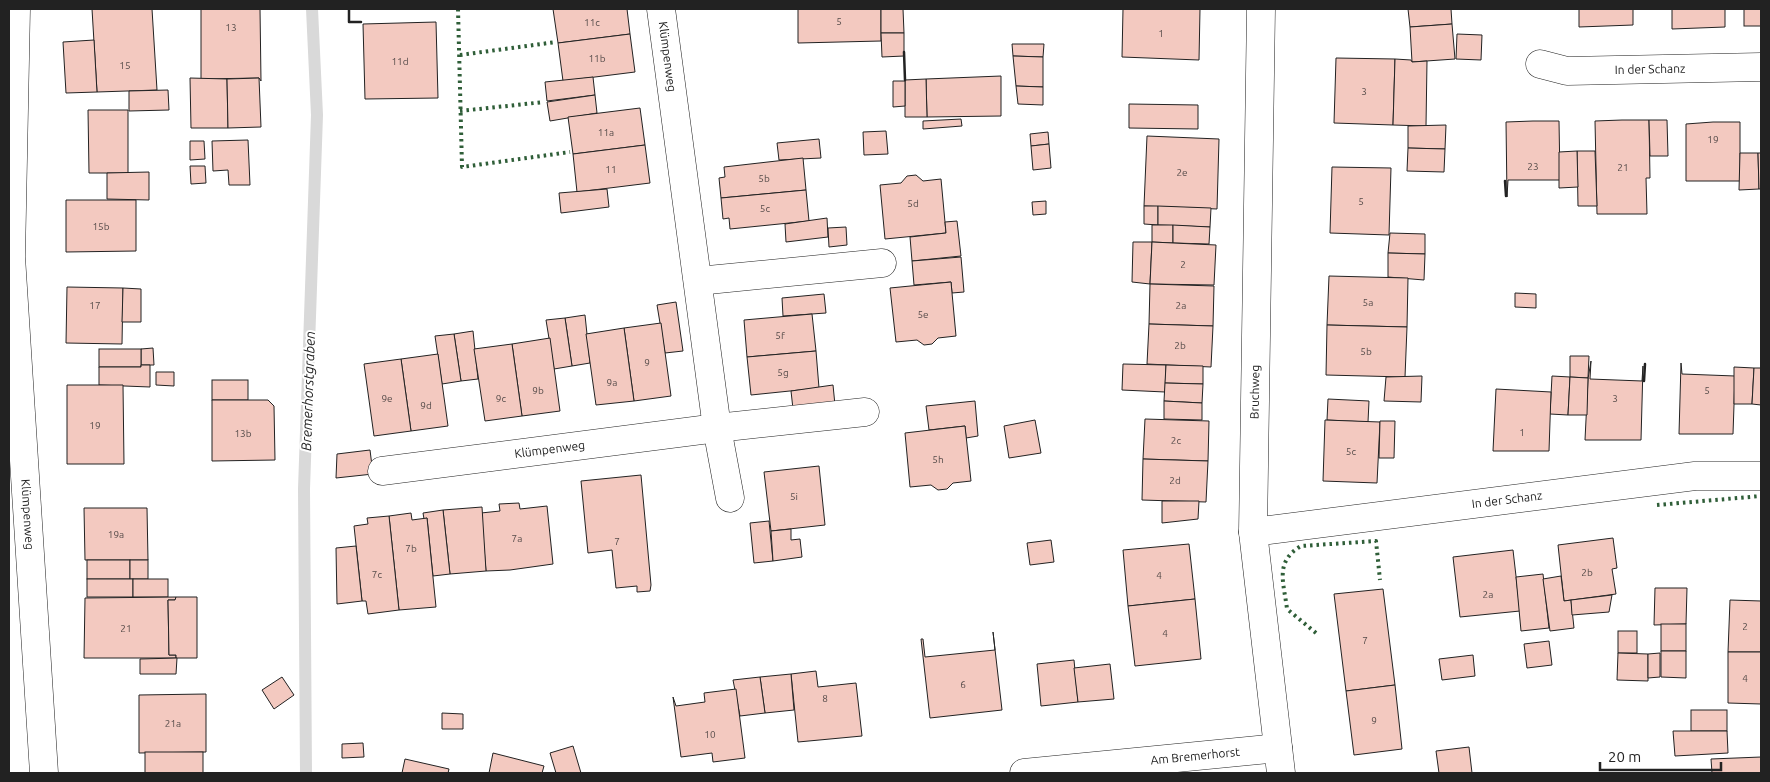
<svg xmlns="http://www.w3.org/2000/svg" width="1770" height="782" font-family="Ubuntu,sans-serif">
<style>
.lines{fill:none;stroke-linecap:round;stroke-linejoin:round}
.stream{stroke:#d9d9d9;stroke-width:12}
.building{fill:#f3c9c0;stroke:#222}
.minor-casing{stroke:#222;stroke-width:29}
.minor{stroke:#fff;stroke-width:28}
.hedge{stroke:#2f5e38;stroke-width:4;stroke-dasharray:2.5 4;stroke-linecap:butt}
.wall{stroke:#222;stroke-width:2.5}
.labels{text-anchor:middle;stroke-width:4;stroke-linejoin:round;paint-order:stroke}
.number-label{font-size:10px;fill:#564c4a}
.street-label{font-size:12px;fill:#222;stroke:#fff}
.water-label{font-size:14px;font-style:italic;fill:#222;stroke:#fff}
</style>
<rect width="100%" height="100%" fill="#fff"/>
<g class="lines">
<polyline class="stream" points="306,773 304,489 317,115 312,9"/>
</g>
<g class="building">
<polygon points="92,9 152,9 157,90 97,92"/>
<polygon points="201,9 260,9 261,81 259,78 201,79"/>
<polygon points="553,9 627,9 630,34 558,43"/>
<polygon points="798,9 881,9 881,41 798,43"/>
<polygon points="881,9 903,9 904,33 881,33"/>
<polygon points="1123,9 1200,9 1199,60 1122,57"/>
<polygon points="1408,9 1451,9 1452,24 1410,27"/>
<polygon points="1579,9 1633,9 1633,25 1579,27"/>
<polygon points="1672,9 1725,9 1725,27 1672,29"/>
<rect x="1744" y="9" width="17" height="17"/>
<polygon points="436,22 438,98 365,99 363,24"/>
<polygon points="1452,24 1455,59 1412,62 1410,27"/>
<polygon points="881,33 904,33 904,56 882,57"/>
<polygon points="630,34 635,72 563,81 558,43"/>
<polygon points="1457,34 1482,35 1481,60 1456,59"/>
<polygon points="94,40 97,92 66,93 63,42"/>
<polygon points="1012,44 1044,44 1043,57 1013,56"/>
<polygon points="1013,56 1043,57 1043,87 1016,86"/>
<polygon points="1336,58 1395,59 1393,125 1334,123"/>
<polygon points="1395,59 1411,60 1412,62 1427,61 1426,126 1393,125"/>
<polygon points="1001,76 1001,116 927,117 926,79"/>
<polygon points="593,77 595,95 547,101 545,82"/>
<polygon points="190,78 227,79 228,128 191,128"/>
<polygon points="259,78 261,127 228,128 227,79"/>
<polygon points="926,79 927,117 905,117 905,80"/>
<polygon points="893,81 905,81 905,106 893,107"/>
<polygon points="1016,86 1043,87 1043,105 1018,104"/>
<polygon points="168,90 169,110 129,111 129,91"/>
<polygon points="595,95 597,113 550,121 547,102"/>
<polygon points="1129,104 1198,105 1198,129 1129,128"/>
<polygon points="640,108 645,145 573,154 568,117"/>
<polygon points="88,110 128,110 128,173 89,173"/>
<polygon points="961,119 962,126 923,129 923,121"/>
<polygon points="1622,120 1649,120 1650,178 1646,178 1647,214 1597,214 1595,121"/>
<polygon points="1649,120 1667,120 1668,156 1650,156"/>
<polygon points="1533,121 1559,121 1560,180 1508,180 1507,197 1506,122"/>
<polygon points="1713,122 1740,122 1740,181 1686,181 1686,124"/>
<polygon points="1446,125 1445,149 1408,148 1408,126"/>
<polygon points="886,131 888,154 864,155 863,132"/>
<polygon points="1048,132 1049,144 1031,146 1030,134"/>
<polygon points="1147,136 1219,139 1217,209 1144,206"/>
<polygon points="819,139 821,158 779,160 777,143"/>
<polygon points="248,140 250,185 229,185 228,170 213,171 212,141"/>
<polygon points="190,141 204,141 205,159 190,160"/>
<polygon points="1049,144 1051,168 1033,170 1031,146"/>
<polygon points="645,145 650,183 577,192 573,154"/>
<polygon points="1408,148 1445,149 1444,172 1407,171"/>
<polygon points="1577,151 1595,151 1597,206 1578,206"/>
<polygon points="1577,151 1578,187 1559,188 1559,152"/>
<polygon points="1740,153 1758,153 1759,189 1739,190"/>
<polygon points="1758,153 1761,153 1761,189 1759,189"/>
<polygon points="803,158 806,190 721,198 719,178 725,177 724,167"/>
<polygon points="190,166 205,166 206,183 191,184"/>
<polygon points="1332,167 1391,168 1389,235 1330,233"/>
<polygon points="149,172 149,200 107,199 107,173"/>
<polygon points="916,175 923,181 941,179 946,233 885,239 880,185 901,183 907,176"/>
<polygon points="607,189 609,207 561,213 559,193"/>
<polygon points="806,190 809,221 730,229 729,218 723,219 721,198"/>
<polygon points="66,200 136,200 136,251 66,252"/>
<polygon points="1046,201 1046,214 1033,215 1032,202"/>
<polygon points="1144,206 1158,206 1158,225 1144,224"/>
<polygon points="1158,206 1211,208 1210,227 1158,225"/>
<polygon points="827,218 828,237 786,242 785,224"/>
<polygon points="957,221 961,256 912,261 910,237 946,233 945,222"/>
<polygon points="1152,225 1173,225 1173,243 1152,242"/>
<polygon points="1173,225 1210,227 1209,244 1173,243"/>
<polygon points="846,227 847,245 829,247 828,228"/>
<polygon points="1390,233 1425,234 1425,254 1388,253"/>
<polygon points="1133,242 1152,242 1150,284 1132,282"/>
<polygon points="1152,242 1216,245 1214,285 1150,284"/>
<polygon points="1388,253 1425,254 1424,280 1388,277"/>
<polygon points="961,257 964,292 952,293 951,282 914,285 912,261"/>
<polygon points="1329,276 1408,278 1407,327 1327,325"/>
<polygon points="951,282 956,336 938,338 932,344 924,345 917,340 896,342 890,288"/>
<polygon points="1150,284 1214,286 1213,326 1149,324"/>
<polygon points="67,287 123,288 122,344 66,343"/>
<polygon points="123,288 141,289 141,322 122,322"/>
<polygon points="1515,293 1536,294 1536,308 1515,307"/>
<polygon points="824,294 826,313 783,316 782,298"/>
<polygon points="676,302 683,351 665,353 657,305"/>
<polygon points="812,314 816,351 747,357 744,320"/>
<polygon points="585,315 590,363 572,366 565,318"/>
<polygon points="565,318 572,366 554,369 546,320"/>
<polygon points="661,323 671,396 634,401 624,328"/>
<polygon points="1149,324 1213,326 1211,367 1147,364"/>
<polygon points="1327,325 1407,327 1405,377 1326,375"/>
<polygon points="624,328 634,401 596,405 586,334"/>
<polygon points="473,331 478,379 461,381 454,334"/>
<polygon points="454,334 461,381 442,384 435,336"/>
<polygon points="550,338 560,411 522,416 512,344"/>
<polygon points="512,344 522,416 485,421 474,349"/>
<polygon points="153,348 154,365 141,365 141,349"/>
<rect x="99" y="349" width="42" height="18"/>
<polygon points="816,351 819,388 751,395 747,357"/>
<polygon points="438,354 448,426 411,431 401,359"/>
<polygon points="1570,356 1589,356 1588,378 1570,377"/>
<polygon points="401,359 411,431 374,436 364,364"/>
<polygon points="1591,361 1590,379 1642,381 1643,366 1641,440 1585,440 1588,379"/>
<polygon points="1681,363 1682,374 1735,376 1733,434 1679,434"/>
<polygon points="1123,364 1166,365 1165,392 1122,390"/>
<polygon points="141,365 150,365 150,387 99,385 99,367 141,367"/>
<polygon points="1166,365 1203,366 1203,384 1165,383"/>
<polygon points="1734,367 1754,368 1752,404 1734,404"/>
<polygon points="1754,368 1761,368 1761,405 1752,404"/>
<polygon points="156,372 174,372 174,386 156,385"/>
<polygon points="1422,376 1421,402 1384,401 1386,377"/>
<polygon points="1552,376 1570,377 1568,415 1550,414"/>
<polygon points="1570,377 1588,378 1587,415 1568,415"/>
<rect x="212" y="380" width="36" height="20"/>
<polygon points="1165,383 1203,384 1202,403 1164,401"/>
<polygon points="67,385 123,385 124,464 67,464"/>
<polygon points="833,385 835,405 793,409 791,391"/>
<polygon points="1496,389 1551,392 1549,451 1493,451"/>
<polygon points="1328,399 1369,401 1368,422 1327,420"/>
<polygon points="212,400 268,400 274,406 275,460 212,461"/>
<polygon points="975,401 978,436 966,438 965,426 929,430 926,406"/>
<polygon points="1164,401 1202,403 1202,420 1164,419"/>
<polygon points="1145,419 1209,421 1208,461 1143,459"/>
<polygon points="1035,420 1041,453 1009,458 1004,426"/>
<polygon points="1325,420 1380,422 1377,483 1323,481"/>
<polygon points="1380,421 1395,421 1394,458 1379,458"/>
<polygon points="965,426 971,481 953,483 947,489 938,490 931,485 910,487 905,433"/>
<polygon points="370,450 373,474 336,478 337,454"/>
<polygon points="1143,459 1208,461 1206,502 1142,500"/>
<polygon points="819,466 825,525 771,531 764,472"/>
<polygon points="641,475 651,585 650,591 637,592 637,586 616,588 612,550 588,553 581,481"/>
<polygon points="1162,501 1199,501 1198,519 1162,523"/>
<polygon points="519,503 520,509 547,506 553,564 510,570 486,571 481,513 500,511 499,504"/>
<polygon points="482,507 486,571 450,574 443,510"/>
<polygon points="84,508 147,508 148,560 85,560"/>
<polygon points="443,510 450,574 433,576 427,518 424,519 423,513"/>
<polygon points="411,513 412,520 427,518 436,607 399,610 389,516"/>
<polygon points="389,516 399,610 368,614 366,601 362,601 354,526 368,524 367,518"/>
<polygon points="769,521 773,561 754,563 750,523"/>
<polygon points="791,529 791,540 800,539 802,557 773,561 771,531"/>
<polygon points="1613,538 1617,568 1612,569 1616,594 1564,601 1558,545"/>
<polygon points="1051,540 1054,562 1030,565 1027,543"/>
<polygon points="1189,544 1195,599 1128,606 1123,550"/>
<polygon points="356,546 362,601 337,604 336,548"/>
<polygon points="1513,550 1520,611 1460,617 1453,557"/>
<rect x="87" y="560" width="43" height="19"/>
<rect x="130" y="560" width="18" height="19"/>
<polygon points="1543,574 1549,628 1521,631 1516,577"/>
<polygon points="1561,576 1564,601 1571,600 1574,628 1550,631 1543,579"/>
<rect x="87" y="579" width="46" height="18"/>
<rect x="133" y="579" width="35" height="18"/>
<polygon points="1655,588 1687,588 1686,624 1654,625"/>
<polygon points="1383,589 1395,685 1346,691 1334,594"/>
<polygon points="1612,595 1609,612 1572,615 1571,600"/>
<polygon points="176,597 175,600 168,600 169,655 176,655 176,658 84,658 85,598"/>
<polygon points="176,597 197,597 197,658 176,658 176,655 169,655 168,600 175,600"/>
<polygon points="1195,599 1201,659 1135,666 1128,606"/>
<polygon points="1730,600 1761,601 1761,652 1728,652"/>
<rect x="1661" y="624" width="25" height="27"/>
<rect x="1618" y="631" width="19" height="22"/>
<polygon points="993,632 1002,710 930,718 921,639 923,639 925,657 995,650"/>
<polygon points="1549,641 1552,665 1527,668 1524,644"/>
<polygon points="1661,651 1686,651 1686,678 1661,677"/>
<polygon points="1728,652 1761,652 1761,704 1728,703"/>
<polygon points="1618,653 1648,654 1648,681 1617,680"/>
<polygon points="1660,653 1660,677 1648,678 1648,654"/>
<polygon points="1473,655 1475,676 1442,680 1439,659"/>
<polygon points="177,658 176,674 140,674 140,659"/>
<polygon points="1074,660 1078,702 1041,706 1037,664"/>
<polygon points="1110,664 1114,699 1078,702 1074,668"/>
<polygon points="816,671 818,687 856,683 862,736 798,742 791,674"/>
<polygon points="791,674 794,710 765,713 760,677"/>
<polygon points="282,677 294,695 274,709 262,690"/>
<polygon points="760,677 765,713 740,716 733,680"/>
<polygon points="1395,685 1402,749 1354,755 1346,691"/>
<polygon points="736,689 745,758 713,762 712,753 681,757 673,697 676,706 705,702 704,693"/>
<polygon points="206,694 206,752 139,753 139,695"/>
<rect x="1691" y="710" width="36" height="21"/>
<polygon points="442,713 463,714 463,729 442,729"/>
<polygon points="1673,731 1727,731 1728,753 1675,756"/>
<polygon points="363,743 364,757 342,758 342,744"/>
<polygon points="573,746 581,773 556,773 550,753"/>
<polygon points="1469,747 1472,773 1439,773 1436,751"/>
<rect x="145" y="752" width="58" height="21"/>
<polygon points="493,753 544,766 542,773 489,773"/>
<polygon points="1761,757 1761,773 1712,773 1711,759"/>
<polygon points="405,759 449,769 448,773 402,773"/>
</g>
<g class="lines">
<g class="minor-casing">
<g id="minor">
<path id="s1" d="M16 9 11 257 44 773"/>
<path id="s2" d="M661 9 717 428 730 498"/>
<polyline points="1261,9 1253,532 1281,773"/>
<path id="s3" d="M1540 64 1567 71 1761 67"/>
<polyline points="698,281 882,263"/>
<path id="s4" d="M382 471 717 428 865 412"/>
<path id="s5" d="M1253 532 1695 476H1761"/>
<path id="s6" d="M1024 773 1278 748"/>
</g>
</g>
<use href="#minor" class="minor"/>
<g class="hedge">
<polyline points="458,9 462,167 570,152"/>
<polyline points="460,55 556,42"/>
<polyline points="460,111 544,102"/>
<polyline points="1657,505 1761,496"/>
<path d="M1316 633 1287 609C1284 583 1274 562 1301 546L1376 541 1380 580"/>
</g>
<g class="wall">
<polyline points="349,9 349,22 361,22"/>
<polyline points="904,52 905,80"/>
<polyline points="1505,181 1506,196"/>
<polyline points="1644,381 1645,364"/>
</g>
</g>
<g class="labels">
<g class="number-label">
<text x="839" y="25">5</text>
<text x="592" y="26">11c</text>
<text x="231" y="31">13</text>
<text x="1161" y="37">1</text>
<text x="597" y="62">11b</text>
<text x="400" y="65">11d</text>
<text x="125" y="69">15</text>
<text x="1364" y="95">3</text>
<text x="606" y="136">11a</text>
<text x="1713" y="143">19</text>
<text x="1533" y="170">23</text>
<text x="1623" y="171">21</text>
<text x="611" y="173">11</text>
<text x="1182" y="176">2e</text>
<text x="764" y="182">5b</text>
<text x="1361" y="205">5</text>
<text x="913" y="207">5d</text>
<text x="765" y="212">5c</text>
<text x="101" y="230">15b</text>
<text x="1183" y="268">2</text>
<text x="1368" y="306">5a</text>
<text x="95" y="309">17</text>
<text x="1181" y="309">2a</text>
<text x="923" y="318">5e</text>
<text x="780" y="339">5f</text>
<text x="1180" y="349">2b</text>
<text x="1366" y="355">5b</text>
<text x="647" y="366">9</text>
<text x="783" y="376">5g</text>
<text x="612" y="386">9a</text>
<text x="538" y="394">9b</text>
<text x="1707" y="394">5</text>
<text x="387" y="402">9e</text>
<text x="501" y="402">9c</text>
<text x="1615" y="402">3</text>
<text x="426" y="409">9d</text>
<text x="95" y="429">19</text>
<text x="1522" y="436">1</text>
<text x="243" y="437">13b</text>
<text x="1176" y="444">2c</text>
<text x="1351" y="455">5c</text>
<text x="938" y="463">5h</text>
<text x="1175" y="484">2d</text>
<text x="794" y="500">5i</text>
<text x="116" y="538">19a</text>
<text x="517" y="542">7a</text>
<text x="617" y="545">7</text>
<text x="411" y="552">7b</text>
<text x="1587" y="576">2b</text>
<text x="377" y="578">7c</text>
<text x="1159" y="579">4</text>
<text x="1488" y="598">2a</text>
<text x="1745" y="630">2</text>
<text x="126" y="632">21</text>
<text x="1165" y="637">4</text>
<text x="1365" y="644">7</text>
<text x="1745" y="682">4</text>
<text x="963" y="688">6</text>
<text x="825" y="702">8</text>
<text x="1374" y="724">9</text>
<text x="173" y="727">21a</text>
<text x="710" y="738">10</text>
</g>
<g class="street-label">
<text dy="4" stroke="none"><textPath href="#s2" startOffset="48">Klümpenweg</textPath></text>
<text dy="4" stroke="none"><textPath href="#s3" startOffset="111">In der Schanz</textPath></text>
<text transform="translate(1255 392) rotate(-89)" y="4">Bruchweg</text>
<text dy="4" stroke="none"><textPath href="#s4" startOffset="169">Klümpenweg</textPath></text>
<text dy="4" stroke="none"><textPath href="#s5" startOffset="256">In der Schanz</textPath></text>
<text dy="4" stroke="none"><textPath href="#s1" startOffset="506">Klümpenweg</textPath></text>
<text dy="4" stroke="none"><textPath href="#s6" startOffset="172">Am Bremerhorst</textPath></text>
</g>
<g class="water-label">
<text transform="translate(308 391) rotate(-88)" y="5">Bremerhorstgraben</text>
</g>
</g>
<rect width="1770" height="782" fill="none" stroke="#222222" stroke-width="20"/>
<path d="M1600 762v8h121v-8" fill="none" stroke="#222222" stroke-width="2.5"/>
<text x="1608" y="762" font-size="15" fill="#222222" stroke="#ffffff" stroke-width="4" paint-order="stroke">20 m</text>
</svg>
